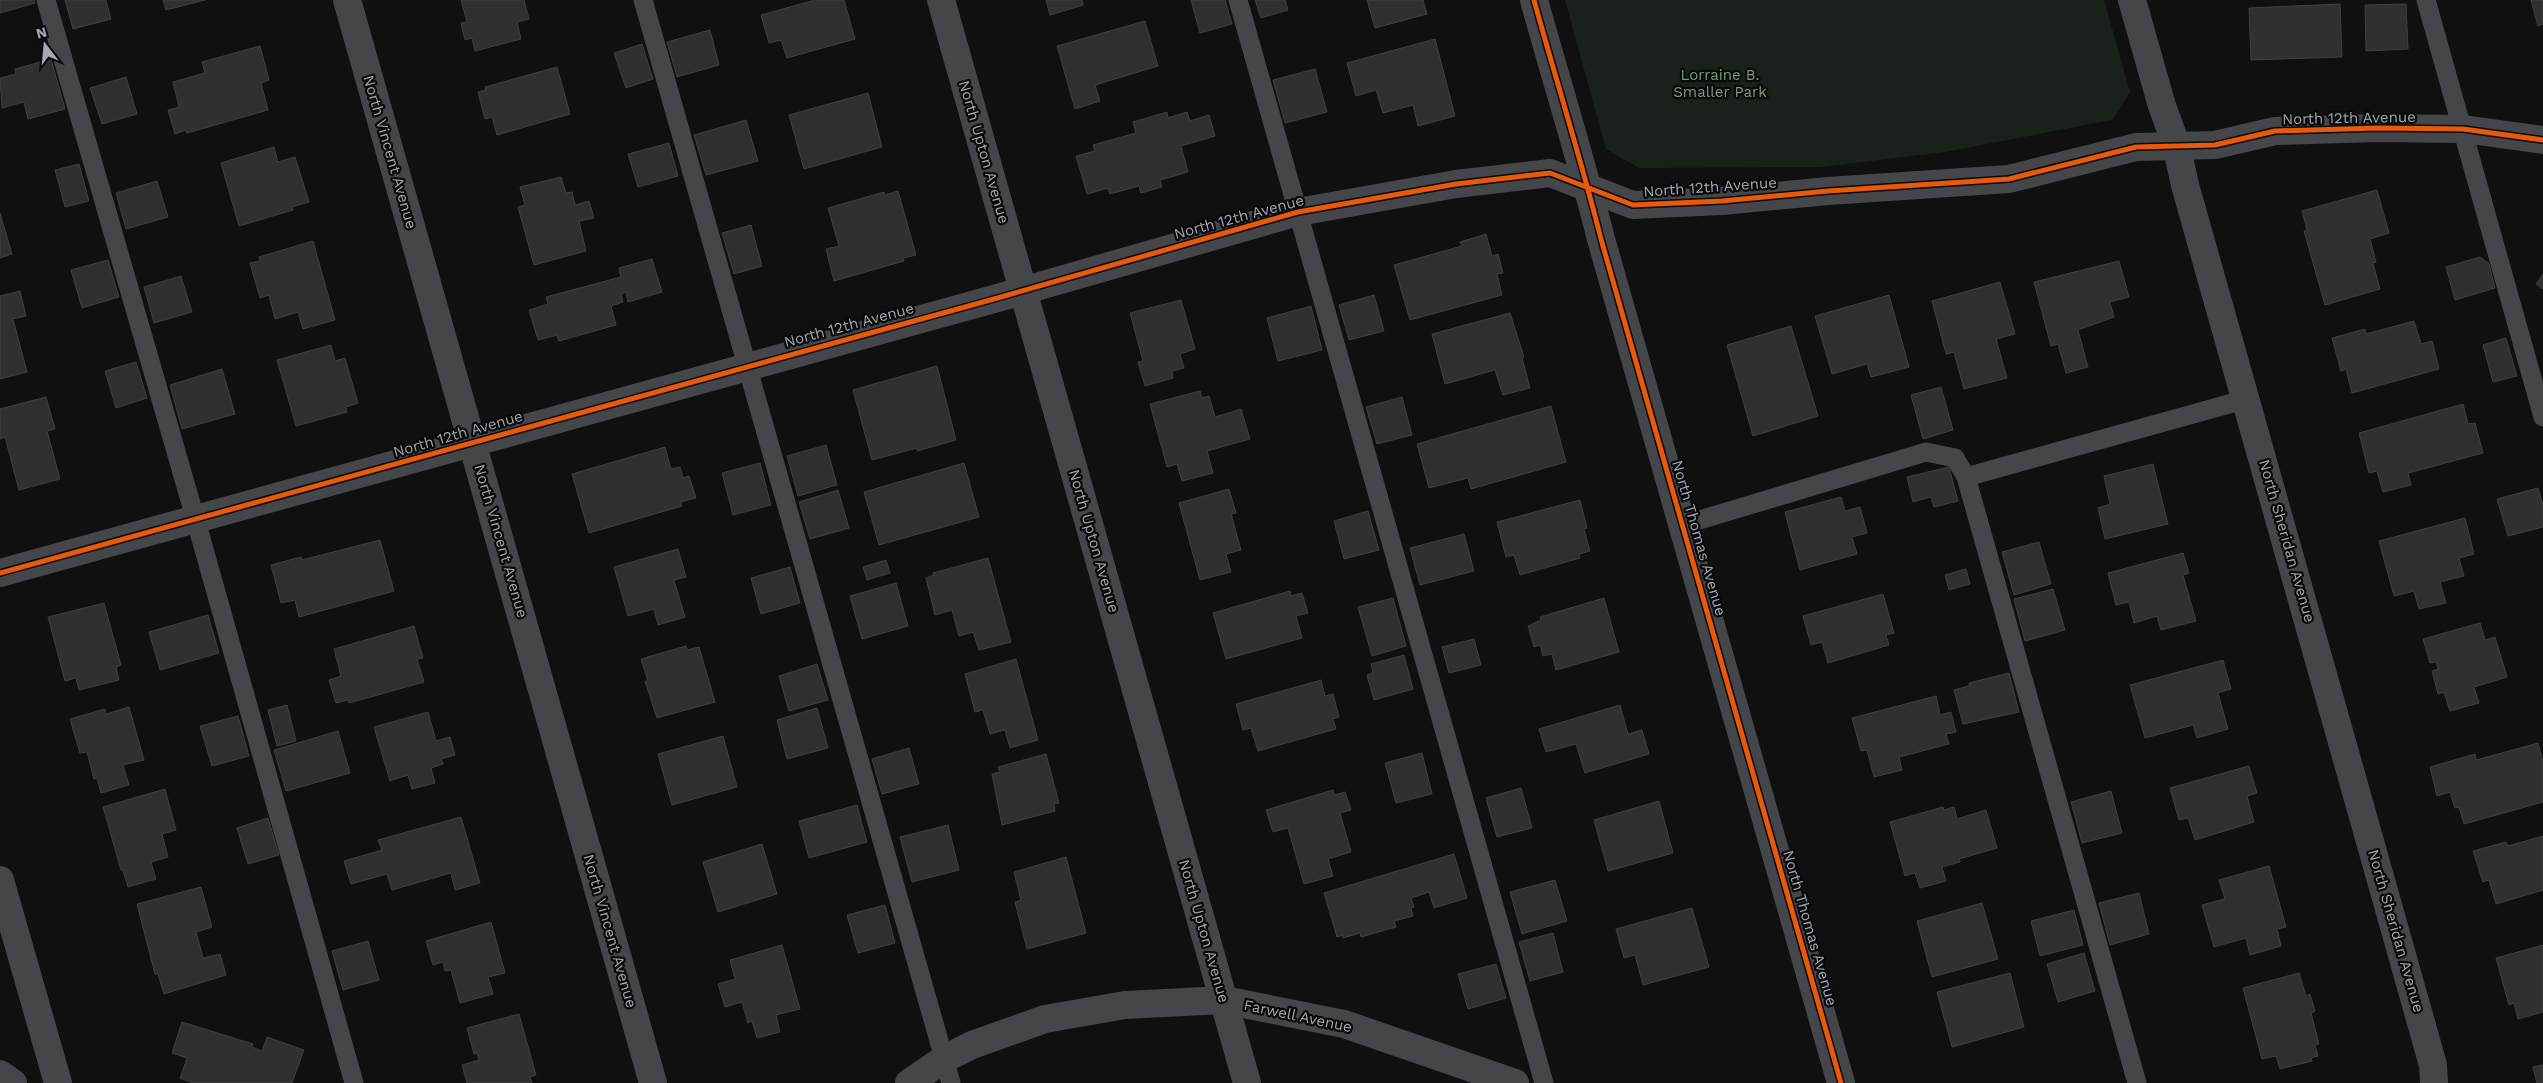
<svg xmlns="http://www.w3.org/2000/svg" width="2543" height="1083" font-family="'Work Sans',sans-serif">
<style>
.green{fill:#1a201a}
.building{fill:#303033;stroke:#3e4044}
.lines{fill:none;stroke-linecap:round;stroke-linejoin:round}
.lane{stroke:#444649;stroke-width:19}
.street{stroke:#444649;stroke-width:28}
.cycleway-casing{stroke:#0a0a0b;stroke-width:8}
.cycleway{stroke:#e8590c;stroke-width:5}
.labels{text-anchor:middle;stroke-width:4.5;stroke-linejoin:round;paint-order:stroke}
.park-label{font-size:15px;fill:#789e75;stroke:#0a0a0b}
.street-label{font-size:15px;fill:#a0a8b2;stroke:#0a0a0b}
</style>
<rect width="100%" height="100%" fill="#101010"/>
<polygon class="green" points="1565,0 2104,0 2130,92 2112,120 1945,152 1822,167 1639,168 1606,149"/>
<g class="building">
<polygon points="0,0 34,0 35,3 0,13"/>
<polygon points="65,0 106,0 111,19 73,29"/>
<polygon points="163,0 205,0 166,10"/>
<polygon points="461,0 524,0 529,19 517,22 521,39 475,51 472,38 465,40 461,23 467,22"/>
<polygon points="815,0 844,0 855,39 787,58 781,40 769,43 761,15"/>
<polygon points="1046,0 1082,0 1083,5 1050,15"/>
<polygon points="1191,0 1225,0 1232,24 1200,33"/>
<polygon points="1255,0 1285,0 1288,10 1261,18"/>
<polygon points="1367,0 1423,0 1427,14 1375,28"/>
<polygon points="2531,0 2543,0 2543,24 2538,26"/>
<polygon points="2340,4 2342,57 2251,60 2249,8"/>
<polygon points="2406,4 2408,49 2366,51 2365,5"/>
<polygon points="1145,21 1158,66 1095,85 1100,101 1075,109 1057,46"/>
<polygon points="710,30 719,65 677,77 667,42"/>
<polygon points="1435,39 1455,116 1418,126 1413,105 1383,113 1376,90 1356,96 1347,63"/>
<polygon points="642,44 653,79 626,88 614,53"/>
<polygon points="260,46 269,80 261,83 268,110 187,133 186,130 175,134 168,110 179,107 173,82 205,73 202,62"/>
<polygon points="51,59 65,109 28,119 24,102 2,108 0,78 16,74 15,69"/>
<polygon points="557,67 570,114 497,135 492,117 485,119 478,92 486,90 485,87"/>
<polygon points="1315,69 1327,112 1285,123 1273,80"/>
<polygon points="126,77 137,114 102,124 90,88"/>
<polygon points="868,93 882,147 804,169 789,115"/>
<polygon points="1167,112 1168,118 1187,112 1190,121 1209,115 1215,136 1181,146 1188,172 1160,180 1162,187 1141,193 1139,186 1110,194 1108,188 1087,194 1076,156 1095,151 1093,145 1136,133 1133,122"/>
<polygon points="746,120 758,161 706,175 694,135"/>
<polygon points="669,143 678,176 638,187 628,154"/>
<polygon points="274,147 278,162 295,157 309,202 292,207 293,210 239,226 221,163"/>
<polygon points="79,164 89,201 65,207 55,170"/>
<polygon points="561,177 566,193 572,192 575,205 589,201 594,218 579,221 586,251 534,265 518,207 525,205 520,187"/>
<polygon points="157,181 168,217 126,229 116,193"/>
<polygon points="2377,190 2389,233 2370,239 2376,262 2373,263 2380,289 2325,305 2304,231 2307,230 2302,211"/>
<polygon points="898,191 916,255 903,258 904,261 834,281 826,249 839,246 828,208 884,192 885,195"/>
<polygon points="0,213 12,254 0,258"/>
<polygon points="751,225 762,266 734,274 722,233"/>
<polygon points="1486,234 1492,256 1498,254 1503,273 1497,274 1502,295 1410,320 1394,265 1462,246 1460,242"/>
<polygon points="313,241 335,320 303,329 298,312 275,319 269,295 260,298 250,263 260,261 259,257"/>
<polygon points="2480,257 2489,264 2495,288 2455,300 2446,267"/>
<polygon points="652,259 662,292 628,302 626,292 621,294 623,302 611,306 616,325 559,341 557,335 538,340 529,310 548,304 546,297 621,277 619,268"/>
<polygon points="108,260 119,297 82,308 71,270"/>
<polygon points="2119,261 2129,297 2110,302 2114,317 2078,330 2088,367 2066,373 2058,344 2051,346 2034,282"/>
<polygon points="2543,274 2543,289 2536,284"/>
<polygon points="181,276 192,312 154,323 144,287"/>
<polygon points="2000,282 2015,334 1996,339 2007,378 1964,389 1954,352 1946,354 1932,301"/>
<polygon points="20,291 26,316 13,319 27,372 0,379 0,296"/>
<polygon points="1374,295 1384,331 1349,340 1339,305"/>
<polygon points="1889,295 1909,367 1871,377 1867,364 1832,374 1815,316"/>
<polygon points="1181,300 1195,349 1180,354 1184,368 1172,371 1173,378 1145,386 1138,362 1143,361 1130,313"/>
<polygon points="1311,306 1322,350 1278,361 1267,318"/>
<polygon points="1510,313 1524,357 1522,358 1530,388 1503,395 1495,370 1445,384 1432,334"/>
<polygon points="2414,321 2421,344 2432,341 2439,369 2352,393 2346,369 2341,371 2332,338 2365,329 2366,334"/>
<polygon points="1791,326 1818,416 1753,436 1727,345"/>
<polygon points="2506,338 2517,376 2493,382 2483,345"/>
<polygon points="331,345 335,361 345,358 358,403 346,407 347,412 296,426 277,360"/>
<polygon points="136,362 147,398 116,408 105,371"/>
<polygon points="937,366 956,440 917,451 917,448 872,460 853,390"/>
<polygon points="222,369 235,414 182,429 170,385"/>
<polygon points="1941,387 1953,430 1923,439 1911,395"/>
<polygon points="1200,391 1202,398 1209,396 1215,417 1241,409 1250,439 1207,451 1213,473 1182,481 1177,464 1167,467 1150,404"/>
<polygon points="46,397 55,429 47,431 60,479 19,490 5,437 0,439 0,409"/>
<polygon points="1402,397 1412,435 1377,444 1366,407"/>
<polygon points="2463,404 2468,424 2475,423 2483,453 2408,473 2411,485 2383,492 2377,471 2369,473 2359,433"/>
<polygon points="1551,406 1566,462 1471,489 1468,478 1429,488 1417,444"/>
<polygon points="826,445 837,485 798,496 787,456"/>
<polygon points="665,447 671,469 680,467 683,478 689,476 696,498 681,502 682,506 589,533 572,474"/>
<polygon points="760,463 771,505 733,515 722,473"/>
<polygon points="964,463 979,517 879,545 864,492"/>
<polygon points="2153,464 2168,524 2105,539 2098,508 2110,504 2104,476"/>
<polygon points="1949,467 1958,501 1934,507 1931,497 1913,502 1907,477"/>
<polygon points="2538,488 2543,505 2543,527 2508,536 2497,499"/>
<polygon points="1229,489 1236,513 1231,514 1241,550 1226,554 1231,572 1200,580 1179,503"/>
<polygon points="838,490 849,528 810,539 799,502"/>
<polygon points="1841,497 1845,511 1860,507 1867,533 1852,537 1857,554 1800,570 1785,512"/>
<polygon points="1580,500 1587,528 1584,529 1590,551 1579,554 1580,558 1520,575 1514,555 1506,557 1497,522"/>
<polygon points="1368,511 1379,550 1344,559 1334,521"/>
<polygon points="2465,518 2474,554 2459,558 2464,576 2440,582 2446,603 2419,609 2414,591 2394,596 2379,541"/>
<polygon points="1464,534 1474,571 1420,585 1410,548"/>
<polygon points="380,540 394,591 299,617 295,600 281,603 271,565 301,557 302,560"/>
<polygon points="2039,542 2051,584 2014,595 2002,552"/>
<polygon points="678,549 686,577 674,580 685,617 658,625 654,609 628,616 614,567"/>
<polygon points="2183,553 2189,573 2183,575 2196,621 2161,630 2157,616 2134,623 2129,602 2116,605 2108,573"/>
<polygon points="988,558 1011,642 979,650 973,632 959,636 952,610 935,615 926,578 934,575 933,573"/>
<polygon points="886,560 890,573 867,580 863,567"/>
<polygon points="790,567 800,603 761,614 751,578"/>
<polygon points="1966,569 1970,584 1949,590 1945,575"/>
<polygon points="896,583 908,626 862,639 850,596"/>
<polygon points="2053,589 2065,630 2025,641 2014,599"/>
<polygon points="1290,591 1291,596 1302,593 1308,613 1296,616 1302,638 1226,659 1213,613"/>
<polygon points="1883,594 1894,633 1886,635 1889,645 1828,663 1822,642 1811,645 1803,616"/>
<polygon points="1393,598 1406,646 1372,656 1358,607"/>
<polygon points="1604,598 1619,652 1556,670 1552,654 1543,656 1540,645 1534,647 1528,626 1541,620 1540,617"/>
<polygon points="104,603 121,665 116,667 119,680 79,690 76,678 65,681 48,617"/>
<polygon points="208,615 219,653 160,670 149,632"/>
<polygon points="2480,623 2485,640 2495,637 2507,677 2474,687 2479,703 2450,711 2444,692 2438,694 2432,671 2438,669 2436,662 2430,663 2423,639"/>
<polygon points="414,626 423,658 417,659 424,682 349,703 348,700 336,703 329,680 341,676 334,649"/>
<polygon points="1474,639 1481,665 1449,673 1442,647"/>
<polygon points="686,646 687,650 699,647 715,702 657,718 645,681 648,681 641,659"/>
<polygon points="1404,655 1413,689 1374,700 1367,675 1373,673 1371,664"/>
<polygon points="1016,659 1038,740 1010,748 1005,730 990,734 983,710 975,712 965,674"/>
<polygon points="2223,660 2231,689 2218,693 2228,729 2197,738 2193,725 2145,738 2130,685"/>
<polygon points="817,664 828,700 789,711 779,676"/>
<polygon points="2009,673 2019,712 1963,724 1954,690 1969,686 1969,683"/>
<polygon points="1321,680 1325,696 1333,694 1339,717 1333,719 1336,729 1258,751 1251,728 1243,730 1236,704"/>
<polygon points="1936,696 1940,715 1951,712 1956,732 1946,734 1949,744 1899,757 1902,770 1874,777 1867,750 1861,751 1852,718"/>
<polygon points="287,705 296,741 277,746 268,710"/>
<polygon points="1620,705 1628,734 1642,730 1649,754 1585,773 1576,744 1546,752 1539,729"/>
<polygon points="129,707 144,760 123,765 129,785 101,793 97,778 94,779 87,752 80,753 70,719 105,709 106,714"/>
<polygon points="817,708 828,748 787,759 777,720"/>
<polygon points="428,712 436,741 450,737 455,755 441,759 443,764 431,768 435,783 412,789 408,775 390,781 374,727"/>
<polygon points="238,716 249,756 212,766 200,726"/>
<polygon points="338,731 350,773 286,791 274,750"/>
<polygon points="723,736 737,787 672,805 658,754"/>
<polygon points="2538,743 2543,762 2543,802 2464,824 2459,807 2455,808 2450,792 2437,796 2430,767 2475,754 2476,760"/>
<polygon points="909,748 919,784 882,794 872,759"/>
<polygon points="1422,753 1432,794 1396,803 1385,763"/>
<polygon points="1046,754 1059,803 1054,804 1055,811 1002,825 992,774 1000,772 998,767"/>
<polygon points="2249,766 2257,793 2247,796 2254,822 2195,840 2188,818 2179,820 2170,788"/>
<polygon points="1521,788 1532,828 1497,837 1486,798"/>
<polygon points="165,789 176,830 162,834 168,857 151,862 156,879 128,887 123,870 121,870 103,807"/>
<polygon points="1333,790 1334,795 1345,792 1351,810 1340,813 1351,852 1328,859 1333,876 1304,884 1288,828 1273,832 1266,810"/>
<polygon points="2111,791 2122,833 2082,843 2071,802"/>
<polygon points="1659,801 1673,853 1608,871 1594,820"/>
<polygon points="857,805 867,842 809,858 799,821"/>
<polygon points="1943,807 1944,810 1954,807 1957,819 1986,810 1997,848 1959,859 1960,862 1942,867 1946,881 1920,888 1915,873 1905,876 1890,822"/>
<polygon points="461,817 480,883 455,890 451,873 392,890 387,874 351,884 344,861 382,850 378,840"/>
<polygon points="268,818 279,855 248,864 237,828"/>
<polygon points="948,825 959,870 912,882 900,837"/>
<polygon points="2543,836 2543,890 2496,904 2489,880 2483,882 2473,851 2506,842 2508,846"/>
<polygon points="762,844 777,894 718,912 703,862"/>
<polygon points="1454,854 1467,898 1434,908 1429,892 1411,898 1414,907 1411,908 1413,916 1394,921 1396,927 1361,937 1360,933 1343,938 1343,935 1337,937 1324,893"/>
<polygon points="1066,857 1086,933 1027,949 1015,902 1021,900 1014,872"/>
<polygon points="2269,866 2286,927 2277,929 2281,946 2250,955 2246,938 2214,947 2202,905 2225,899 2219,880"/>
<polygon points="1555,880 1567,921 1522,934 1510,892"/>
<polygon points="201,887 212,927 196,932 203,958 220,954 226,975 164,994 158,974 155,974 137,904"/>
<polygon points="2139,893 2149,934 2110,945 2099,903"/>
<polygon points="1982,903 1998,959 1932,977 1917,921"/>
<polygon points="885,905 895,943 858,953 847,915"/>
<polygon points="1692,908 1709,967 1643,985 1635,955 1624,958 1616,929"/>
<polygon points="2074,910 2083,945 2040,956 2031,921"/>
<polygon points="491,922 505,973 488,977 493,994 460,1003 451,970 445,971 443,962 433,965 426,941"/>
<polygon points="1553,933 1563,972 1530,981 1519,942"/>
<polygon points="368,941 379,980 343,990 332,951"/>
<polygon points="782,945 800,1009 776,1015 780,1032 757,1038 752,1021 748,1023 742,1002 725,1007 718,984 735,979 730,960"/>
<polygon points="2543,945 2543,1012 2518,1019 2514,1003 2509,1005 2496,958"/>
<polygon points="2084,953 2095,991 2058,1002 2047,964"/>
<polygon points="1496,964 1506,998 1468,1009 1458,974"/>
<polygon points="2010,973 2024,1027 1952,1047 1937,992"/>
<polygon points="2299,973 2306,996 2310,994 2315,1011 2311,1013 2319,1044 2315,1045 2318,1056 2311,1058 2312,1061 2280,1069 2276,1056 2262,1059 2243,988"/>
<polygon points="519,1014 536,1075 530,1077 532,1083 467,1083 462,1065 479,1060 477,1053 474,1054 467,1028"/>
<polygon points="182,1022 253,1044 252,1047 262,1051 267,1037 304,1050 292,1083 193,1083 180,1078 187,1058 172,1053"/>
<polygon points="2543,1065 2543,1083 2537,1083 2533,1067"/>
</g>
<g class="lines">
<g class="lane">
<polyline points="46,0 196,521 354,1083"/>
<polyline points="643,0 951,1083"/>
<polyline points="1238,0 1544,1083"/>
<polyline points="2426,0 2543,417"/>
<polyline points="1966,477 2247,399"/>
<polyline points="1683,525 1926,452 1955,458 1966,477 2137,1083"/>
</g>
<g class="street">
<polyline points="347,0 653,1083"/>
<polyline points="941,0 1247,1083"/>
<path d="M1534 0C1556 80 1581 159 1601 239L1841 1083"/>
<polyline points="2132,0 2162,106 2176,144 2185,185 2433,1065 2434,1083"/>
<polyline points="0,573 994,299 1298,212 1456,184 1550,173 1633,205 1722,201 1828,191 2009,179 2136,147 2215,145 2275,131 2378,128 2463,129 2543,140"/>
<polyline points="0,880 58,1083"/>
<polyline points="0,1074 13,1083"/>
<polyline points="909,1083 944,1059 972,1045 1045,1019 1125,1005 1224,1000 1344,1024 1515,1083"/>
</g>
<g class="cycleway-casing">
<g id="cycleway">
<path d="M1534 0C1556 80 1581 159 1601 239L1841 1083"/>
<polyline points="0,573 994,299 1298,212 1456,184 1550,173 1633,205 1722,201 1828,191 2009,179 2136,147 2215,145 2275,131 2378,128 2463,129 2543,140"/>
</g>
</g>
<use href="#cycleway" class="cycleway"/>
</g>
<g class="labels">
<g class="park-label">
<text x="1720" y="80">Lorraine B.<tspan x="1720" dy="17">Smaller Park</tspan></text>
</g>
<g class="street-label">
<text transform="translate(2349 118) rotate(-1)" y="5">North 12th Avenue</text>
<text transform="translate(390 152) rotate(74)" y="5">North Vincent Avenue</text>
<text transform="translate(984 152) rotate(74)" y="5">North Upton Avenue</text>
<text transform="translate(1710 187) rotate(-4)" y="5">North 12th Avenue</text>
<text transform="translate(1239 217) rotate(-15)" y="5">North 12th Avenue</text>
<text transform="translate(849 325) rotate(-15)" y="5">North 12th Avenue</text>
<text transform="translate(458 434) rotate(-16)" y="5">North 12th Avenue</text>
<text transform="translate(1699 538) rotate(74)" y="5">North Thomas Avenue</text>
<text transform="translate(501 541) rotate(74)" y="5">North Vincent Avenue</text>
<text transform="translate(1094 541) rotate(74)" y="5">North Upton Avenue</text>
<text transform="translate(2287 541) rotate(74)" y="5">North Sheridan Avenue</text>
<text transform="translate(1810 928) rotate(74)" y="5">North Thomas Avenue</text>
<text transform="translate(610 931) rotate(74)" y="5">North Vincent Avenue</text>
<text transform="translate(1204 931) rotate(74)" y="5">North Upton Avenue</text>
<text transform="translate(2396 931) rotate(74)" y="5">North Sheridan Avenue</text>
<text transform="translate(1298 1016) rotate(12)" y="5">Farwell Avenue</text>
</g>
</g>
<g transform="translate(45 45) rotate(344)" stroke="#0a0a0b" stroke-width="4" paint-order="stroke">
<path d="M0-4L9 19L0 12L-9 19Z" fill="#a0a8b2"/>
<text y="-8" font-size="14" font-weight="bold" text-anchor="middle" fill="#a0a8b2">N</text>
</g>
</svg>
